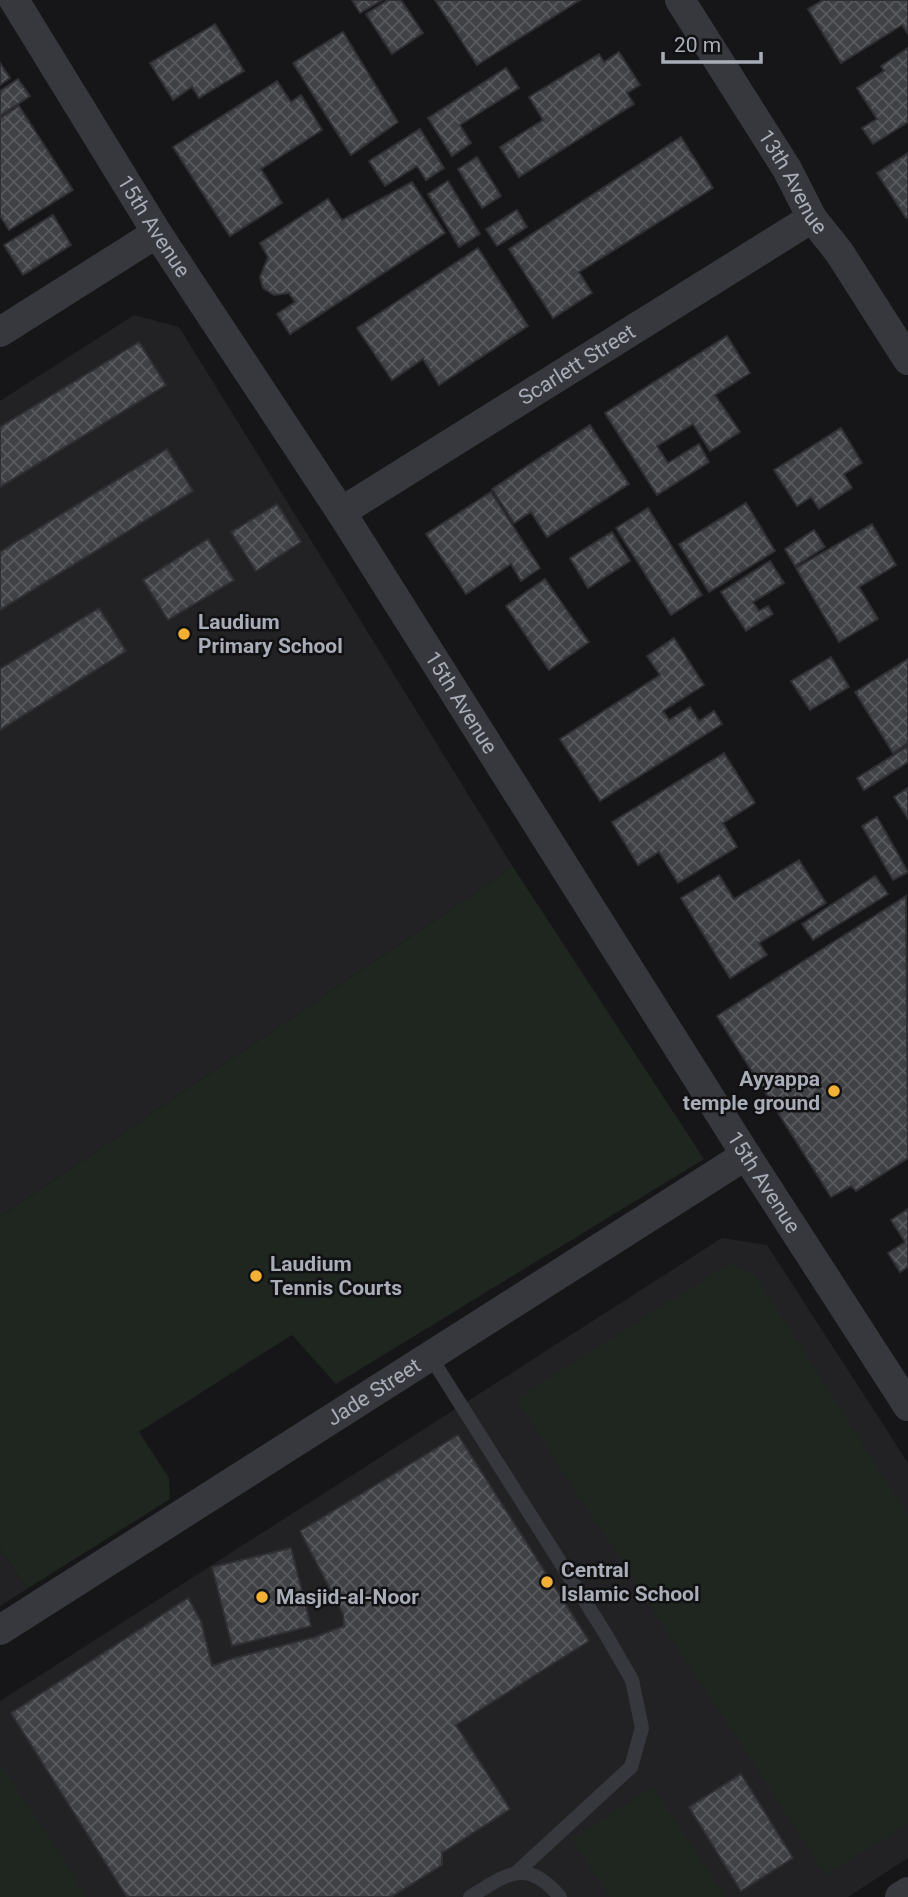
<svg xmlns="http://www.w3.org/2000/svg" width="908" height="1897" font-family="Roboto,sans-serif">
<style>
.built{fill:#222225}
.garden{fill:#1e261f}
.building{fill:url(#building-cross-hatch);stroke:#303034;stroke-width:2}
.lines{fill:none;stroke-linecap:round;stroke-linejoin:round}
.lane{stroke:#37383d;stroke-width:14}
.street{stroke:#37383d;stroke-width:30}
.poi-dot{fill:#f2b134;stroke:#111113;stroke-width:2.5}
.labels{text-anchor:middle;stroke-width:5;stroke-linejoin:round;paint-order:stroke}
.street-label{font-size:21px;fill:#a8adb8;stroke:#111113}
.poi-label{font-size:21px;font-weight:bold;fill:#a8adb8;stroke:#111113;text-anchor:start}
</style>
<defs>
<pattern id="building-cross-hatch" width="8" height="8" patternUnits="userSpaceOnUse" patternTransform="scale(1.75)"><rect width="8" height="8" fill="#404145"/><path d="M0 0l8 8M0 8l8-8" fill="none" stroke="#595a5e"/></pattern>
</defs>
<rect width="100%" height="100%" fill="#161618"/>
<g class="built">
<polygon points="134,315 179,327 513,867 0,1217 0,401"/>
<polygon points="722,1238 767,1245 908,1463 908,1858 848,1897 0,1897 0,1701"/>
<polygon points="0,1548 27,1589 0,1606"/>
</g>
<g class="garden">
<polygon points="513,867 704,1159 336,1384 292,1335 139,1432 169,1478 170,1499 27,1589 0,1548 0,1217"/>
<polygon points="729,1264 754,1273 908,1515 908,1824 826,1875 516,1399"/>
<polygon points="3,1767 87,1897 0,1897 0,1769"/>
<polygon points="653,1787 725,1897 610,1897 572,1839"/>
</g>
<g class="building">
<polygon points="352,0 382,0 360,13"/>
<polygon points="388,0 401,0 423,33 392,54 366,14"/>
<polygon points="435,0 580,0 477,65"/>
<polygon points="823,0 908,0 908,34 902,25 841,63 808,9"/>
<polygon points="215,24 244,71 199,98 192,87 173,100 150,63"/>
<polygon points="343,32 398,122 351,155 293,63"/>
<polygon points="908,48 908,122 873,144 862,128 877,119 857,88 884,71 881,66"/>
<polygon points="619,52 640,85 627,93 634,104 519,177 500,147 543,120 529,97 599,54 604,62"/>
<polygon points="0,63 10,78 0,85"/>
<polygon points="506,68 519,88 460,125 471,143 452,156 428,118"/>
<polygon points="18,79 30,96 0,116 0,91"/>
<polygon points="277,81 291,102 301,95 322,130 261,169 282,203 230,236 173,147"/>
<polygon points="19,106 73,190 9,230 0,216 0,118"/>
<polygon points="420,129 444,168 426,180 417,166 385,186 369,161"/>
<polygon points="681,137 713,188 579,272 592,293 553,318 509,249"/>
<polygon points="908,153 908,217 906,218 877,173"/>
<polygon points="477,157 501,196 482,208 458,169"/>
<polygon points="448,181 480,234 459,247 428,194"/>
<polygon points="412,182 445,233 290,334 277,314 295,302 289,293 274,295 263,288 260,277 268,257 260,243 328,199 342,220"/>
<polygon points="517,210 527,227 497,246 486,229"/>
<polygon points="53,215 71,245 23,275 4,245"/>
<polygon points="478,248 528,326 439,385 423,359 392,380 357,328"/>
<polygon points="727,336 750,373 715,395 740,432 710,451 693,424 657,446 668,463 699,444 709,462 657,495 605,413"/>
<polygon points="139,342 166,385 0,487 0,427"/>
<polygon points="590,425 629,484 547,537 531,512 514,523 492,489"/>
<polygon points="841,428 862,463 844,474 852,488 819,509 811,497 797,506 774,470"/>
<polygon points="167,449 193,491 0,610 0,552"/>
<polygon points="491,492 540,568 521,581 511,564 466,594 426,534"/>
<polygon points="746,503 775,551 709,592 679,544"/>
<polygon points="277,504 301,542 256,571 231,532"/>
<polygon points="648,508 702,595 671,615 616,528"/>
<polygon points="872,524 896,565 859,587 878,619 839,642 796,568"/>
<polygon points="814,530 825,547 795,566 785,549"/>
<polygon points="612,532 630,561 588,588 570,558"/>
<polygon points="208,539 234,580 168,620 143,580"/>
<polygon points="770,561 784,583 753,602 759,611 768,606 773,614 746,631 721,592"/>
<polygon points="545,579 589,642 549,670 506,606"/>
<polygon points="99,608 126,651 0,730 0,669"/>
<polygon points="674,638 704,685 663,711 669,720 690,707 699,721 714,711 722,724 600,801 560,739 660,675 647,656"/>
<polygon points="831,657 849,687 810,710 791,681"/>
<polygon points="908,659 908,743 893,753 855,692"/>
<polygon points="908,746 908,762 864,790 857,778"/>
<polygon points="724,753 755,803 723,823 737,847 678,883 659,852 638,865 612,822"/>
<polygon points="908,788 908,819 894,797"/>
<polygon points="877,817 908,872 893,880 862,826"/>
<polygon points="799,860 826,903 759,943 767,955 730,978 681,898 719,875 734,899"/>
<polygon points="875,876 888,894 813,940 802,924"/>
<polygon points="906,896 908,1158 856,1191 851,1186 831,1197 717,1016"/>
<polygon points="908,1209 908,1267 900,1272 888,1253 905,1242 891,1220"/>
<polygon points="458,1435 589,1641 456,1725 510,1809 442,1853 442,1865 391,1897 127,1897 11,1713 188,1598 201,1621 212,1666 234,1658 315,1637 344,1626 343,1614 300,1531"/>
<polygon points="291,1548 311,1626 232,1646 212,1567"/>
<polygon points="741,1774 793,1858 741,1891 689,1807"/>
</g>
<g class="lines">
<g class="lane">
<polyline points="430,1356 605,1633 632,1680 642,1728 631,1767 517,1872"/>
<path d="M470 1897C507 1874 527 1857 560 1897"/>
</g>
<g class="street">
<path id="s1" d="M14 0 157 233 341 512 746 1155 908 1406"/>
<path id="s2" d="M680 0 787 169 812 218 839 252 908 360"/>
<polyline points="0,332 157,233"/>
<path id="s3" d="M341 512 812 218"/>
<path id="s4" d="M0 1630 746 1155"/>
<polyline points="900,1897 908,1892"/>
</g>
</g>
<g class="poi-dot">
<circle cx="184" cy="634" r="7"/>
<circle cx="834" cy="1091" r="7"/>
<circle cx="256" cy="1276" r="7"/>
<circle cx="547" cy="1582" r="7"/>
<circle cx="262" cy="1597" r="7"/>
</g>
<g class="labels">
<g class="street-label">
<text dy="7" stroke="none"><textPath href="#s2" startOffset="214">13th Avenue</textPath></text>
<text dy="7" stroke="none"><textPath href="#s1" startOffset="266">15th Avenue</textPath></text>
<text dy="7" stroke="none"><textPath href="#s3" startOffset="278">Scarlett Street</textPath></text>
<text dy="7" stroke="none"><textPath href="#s1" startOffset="833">15th Avenue</textPath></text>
<text dy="7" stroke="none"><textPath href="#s1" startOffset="1400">15th Avenue</textPath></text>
<text dy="7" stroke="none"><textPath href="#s4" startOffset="443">Jade Street</textPath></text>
</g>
<g class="poi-label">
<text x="198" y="629">Laudium<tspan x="198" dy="24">Primary School</tspan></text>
<text x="820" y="1086" text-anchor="end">Ayyappa<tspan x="820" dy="24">temple ground</tspan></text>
<text x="270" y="1271">Laudium<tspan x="270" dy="24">Tennis Courts</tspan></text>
<text x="561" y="1577">Central<tspan x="561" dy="24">Islamic School</tspan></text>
<text x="276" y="1604">Masjid-al-Noor</text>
</g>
</g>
<path d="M663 52v10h98v-10" fill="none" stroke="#a8adb8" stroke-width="3.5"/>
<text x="674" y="52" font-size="21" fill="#a8adb8" stroke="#111113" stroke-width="5" paint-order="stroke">20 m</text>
</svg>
